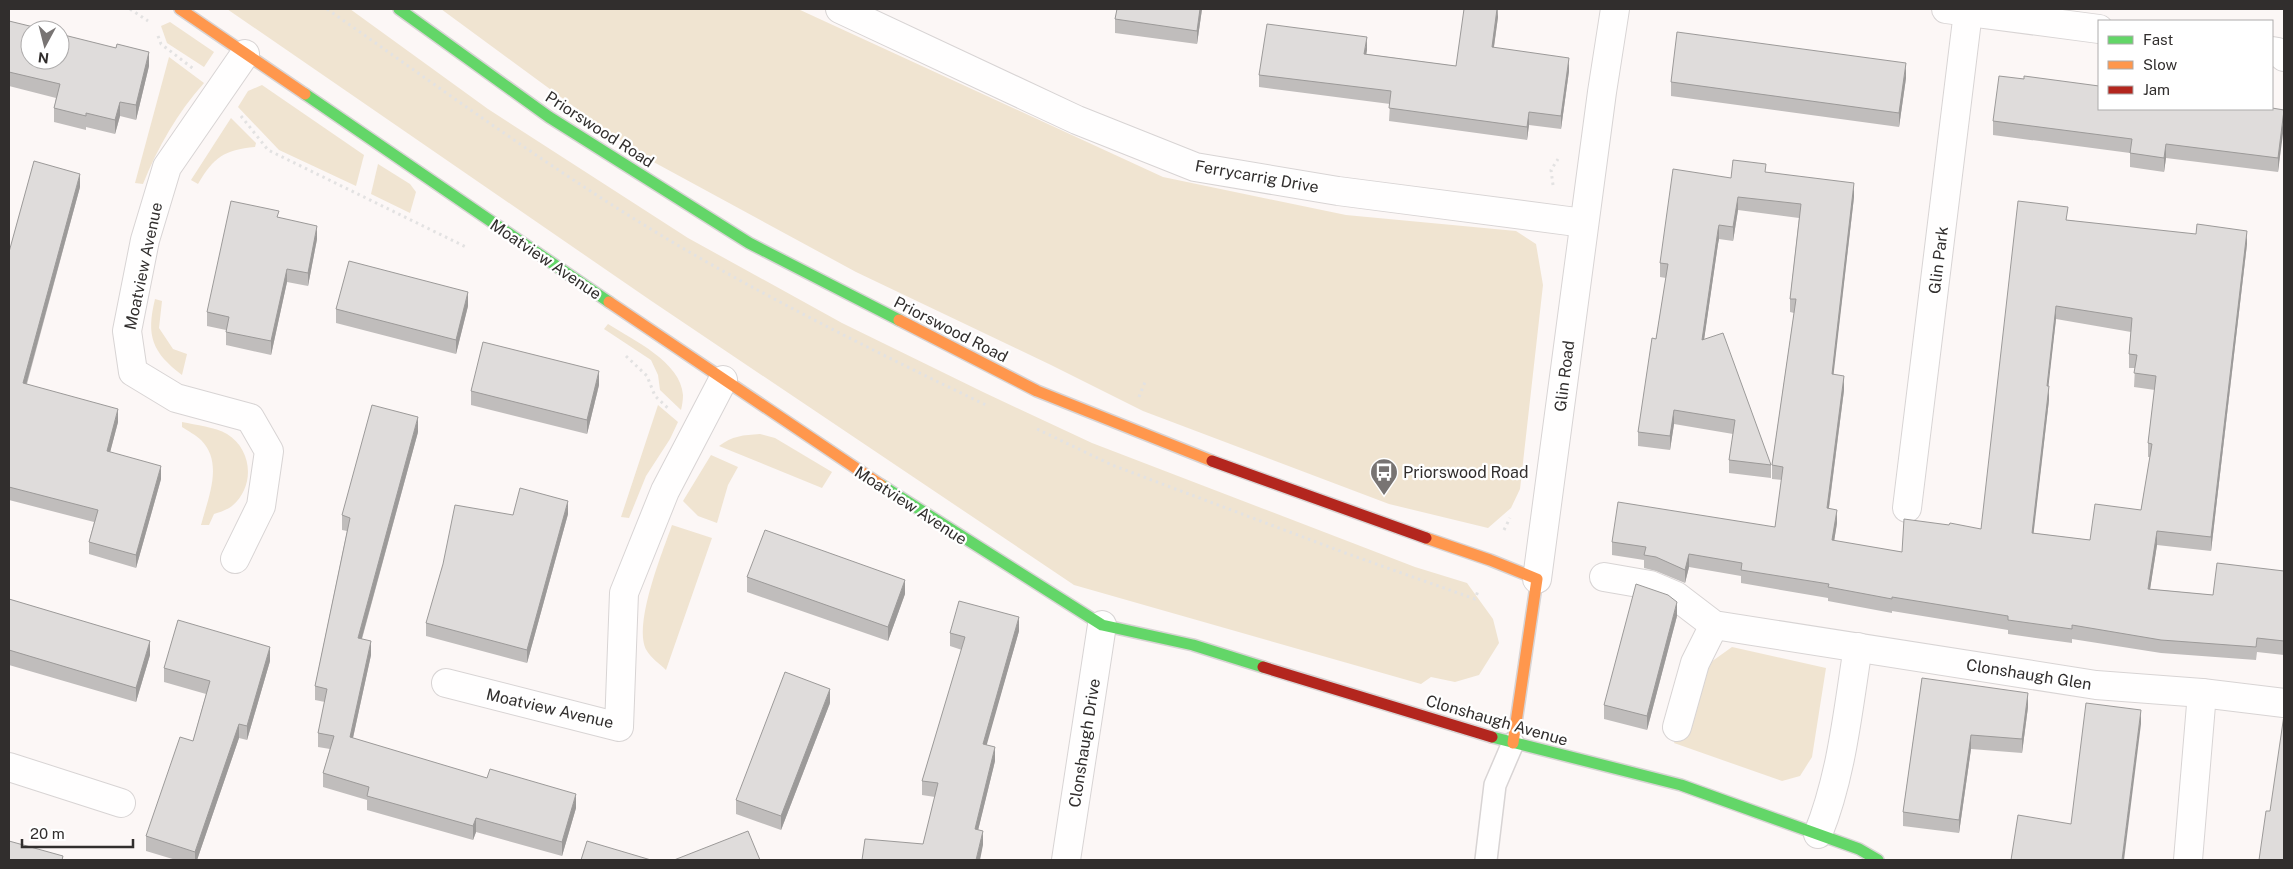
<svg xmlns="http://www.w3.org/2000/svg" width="2293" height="869" font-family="'Public Sans',sans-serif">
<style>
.green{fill:#f0e4d1}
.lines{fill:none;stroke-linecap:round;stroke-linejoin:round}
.lane-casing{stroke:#d8d4d4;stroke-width:24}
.street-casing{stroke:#d8d4d4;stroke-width:30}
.fast-casing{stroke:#d8d4d4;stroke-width:14}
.slow-casing{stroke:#d8d4d4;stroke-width:14}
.jam-casing{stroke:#d8d4d4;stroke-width:14}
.path{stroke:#e3e2e2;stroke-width:3;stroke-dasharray:2.5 4;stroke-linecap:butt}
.lane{stroke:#fffefe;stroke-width:21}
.street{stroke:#fffefe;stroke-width:28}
.fast{stroke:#63d668;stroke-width:11}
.slow{stroke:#ff974d;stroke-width:11}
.jam{stroke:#b3261e;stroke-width:11}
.wall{fill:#c0bdbc;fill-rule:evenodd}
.shaded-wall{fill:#9c9a99}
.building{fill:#dfdcdb;stroke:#9c9a99;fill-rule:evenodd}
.labels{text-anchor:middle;stroke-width:4.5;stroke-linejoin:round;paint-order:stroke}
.street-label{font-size:16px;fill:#312e2d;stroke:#fff}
.poi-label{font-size:16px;fill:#312e2d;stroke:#fff;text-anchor:start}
</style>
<rect width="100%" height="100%" fill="#fcf7f6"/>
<g class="green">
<polygon points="227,9 350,9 488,109 688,238 842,323 983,392 1092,443 1415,567 1467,583 1493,619 1499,643 1479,675 1455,682 1431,677 1421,684 1074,585 650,300"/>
<polygon points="441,9 798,9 1163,177 1346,215 1516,231 1536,244 1543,285 1520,489 1511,508 1488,528 1389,504 1143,411 1051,365 856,272 637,153"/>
<polygon points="170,22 214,52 204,67 167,43 161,26"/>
<path d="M169 57 204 83C177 113 158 147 143 184L135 183Z"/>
<polygon points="262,85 364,155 356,186 279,150 238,107 248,91"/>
<path d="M231 118 256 143 255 147C224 150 214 157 198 184L191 180Z"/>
<polygon points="378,164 410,184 416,192 410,213 371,194"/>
<path d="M155 299 162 301 159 328 173 349 187 354 182 375C152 352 146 336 155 299Z"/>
<path d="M608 324C633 340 681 362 683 395 683 400 682 406 681 410L660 390 658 375 651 360 604 329Z"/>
<polygon points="658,405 678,422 670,439 646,476 629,518 621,517"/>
<path d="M182 422C196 425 215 427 227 434 253 450 255 487 232 506 227 510 220 512 214 514L209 525H201C208 498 224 463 201 440 196 435 188 431 182 427Z"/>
<path d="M760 434 775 438 832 472 822 488 719 446C732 436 743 435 760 434Z"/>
<polygon points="711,455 738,467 728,485 717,523 698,516 683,501"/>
<path d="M672 525 712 538 666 670C660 664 651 658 647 651 632 626 663 551 672 525Z"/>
<polygon points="1732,647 1826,668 1812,757 1800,776 1782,781 1674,743 1704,667"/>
</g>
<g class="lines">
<g class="lane-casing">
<polyline id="lane" points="1486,860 1495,785 1513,743"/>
</g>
<g class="street-casing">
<g id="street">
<polyline points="840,9 1077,120 1195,167 1338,191 1584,223"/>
<polyline points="1946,9 2099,29"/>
<polyline points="2272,51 2278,52 2284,57"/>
<polyline points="1907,508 1968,12"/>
<polyline points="235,559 261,506 269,451 250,418 176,398 133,372 127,331 145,240 167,167 245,54"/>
<polyline points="1604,577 1650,585 1676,596 1714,625 2096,685 2202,693 2284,703"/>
<polyline points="1537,579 1602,92 1615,9"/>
<polyline points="446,683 619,727 624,593 665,491 723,380"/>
<polyline points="1677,727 1695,663 1714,625"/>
<polyline points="9,767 121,803"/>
<path d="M1818 834C1842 775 1848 709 1858 647"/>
<polyline points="1066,860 1102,625"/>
<polyline points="2188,860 2202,693"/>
</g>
</g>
<g class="fast-casing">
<g id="fast">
<polyline points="399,9 549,117 749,243 899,320"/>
<polyline points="305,94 609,302"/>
<polyline points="881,485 1102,625 1193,645 1263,667"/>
<polyline points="1492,737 1681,785 1859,849 1878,860"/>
</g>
</g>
<g class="slow-casing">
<g id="slow">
<polyline points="180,9 305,94"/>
<polyline points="609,302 881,485"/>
<polyline points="899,320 1037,391 1212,461"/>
<polyline points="1426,538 1490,560 1537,579 1513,743"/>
</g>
</g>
<g class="jam-casing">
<g id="jam">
<polyline points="1212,461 1426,538"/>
<polyline points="1263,667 1492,737"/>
</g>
</g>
<g class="path">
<polyline points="130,9 148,21"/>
<path d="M327 9C449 94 569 183 698 257 793 311 890 359 988 406"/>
<polyline points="158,36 161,44 195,70"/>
<polyline points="241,116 268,150 466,247"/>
<polyline points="1553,185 1551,170 1558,159"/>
<polyline points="626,356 647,376 655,396 670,410"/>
<polyline points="1139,397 1145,382"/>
<polyline points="1037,429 1112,465 1348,554 1475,599 1478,591"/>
<polyline points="1504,530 1510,518"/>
</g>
<use href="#lane" class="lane"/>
<use href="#street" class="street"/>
<use href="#fast" class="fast"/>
<use href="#slow" class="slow"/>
<use href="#jam" class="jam"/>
</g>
<g class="wall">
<polygon points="1117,9 1202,9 1197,44 1115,33 1115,19"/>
<polygon points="1498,9 1498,17 1494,47 1569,71 1561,129 1529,125 1527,140 1389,121 1390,104 1259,87 1259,75 1367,50 1366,54 1456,66"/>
<polygon points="9,21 149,66 136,120 120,116 115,134 86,127 86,130 54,122 54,108 56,98 9,86"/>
<polygon points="1906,78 1899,127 1671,96 1671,82"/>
<polygon points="2284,110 2278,172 2166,158 2164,172 2130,167 2130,153 1993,135 1993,121"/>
<path d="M1766 172 1854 197 1833 374 1844 390 1829 508 1837 523 1834 541 1902 552 1981 529 2068 220 2247 244 2211 551 2157 545 2150 589 2213 595 2284 571V655L2257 652 2256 660 2161 653 2072 639V643L2008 634V630L1892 611V613L1828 601V598L1741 583V576L1689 567 1685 583 1656 571 1644 568V560L1612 555V542L1775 527 1782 480 1772 479V465L1794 313 1790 312V299L1799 218 1738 210 1733 241 1719 239 1718 244 1704 339 1771 465V478L1729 473V460L1733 434 1674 424 1670 450 1638 446V432L1656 339 1666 278 1660 277V263L1731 178ZM2056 319 2131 332 2129 354V368H2135L2134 387 2155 390 2148 443V457H2150L2141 510 2090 540 2033 533 2049 400 2048 386Z"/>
<polygon points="80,187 27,384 118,422 110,452 161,479 136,568 89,554 89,542 94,522 9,500 9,252"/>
<polygon points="279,218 317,239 308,286 287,282 271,355 226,345 226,330 207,326 207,312"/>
<polygon points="468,306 456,354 336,323 336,309"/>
<polygon points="599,385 587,434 471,405 471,391"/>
<polygon points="418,432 362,639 371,655 353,738 576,808 562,856 476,832 473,840 367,810 367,800 323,787 323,773 330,749 318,747 318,733 325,702 315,700 315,686 347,531 342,530 342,515"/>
<polygon points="568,514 527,663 426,636 426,623 513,515"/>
<polygon points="747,577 905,594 888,641 747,592"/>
<polygon points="9,599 150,655 136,702 9,665"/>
<polygon points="1677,616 1647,730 1604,719 1604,705"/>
<polygon points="1019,631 986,745 995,761 978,830 983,845 923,844 935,797 922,795 922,781 962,650 950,646 950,633"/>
<polygon points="270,661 247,740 239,738 197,860 176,860 146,851 146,836 193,741 206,694 164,682 164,668"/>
<polygon points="1922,678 2028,707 2022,753 1971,749 1959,833 1903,826 1903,812"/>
<polygon points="830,703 781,830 736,814 736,800"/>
</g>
<g class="shaded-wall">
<polygon points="1200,9 1202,9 1197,44 1197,31"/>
<polygon points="1497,9 1498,17 1492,60 1492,47"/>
<polygon points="1367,37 1367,50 1364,67 1364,54"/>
<polygon points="149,52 149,66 136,120 136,105"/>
<polygon points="1569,58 1569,71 1561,129 1561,116"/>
<polygon points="1906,63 1906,78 1899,127 1899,113"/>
<polygon points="120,102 120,116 115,134 115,120"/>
<polygon points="1529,112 1529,125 1527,140 1527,127"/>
<polygon points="2284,112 2284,126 2278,172 2278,158"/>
<polygon points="2166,144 2166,158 2164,172 2164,158"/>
<polygon points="80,174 80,187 23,396 23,383"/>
<polygon points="1854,183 1854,197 1832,388 1832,374"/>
<polygon points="1738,197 1738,210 1733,241 1733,227"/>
<polygon points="1719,225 1719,239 1718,244 1702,354 1702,340 1718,230"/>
<polygon points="317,226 317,239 308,286 308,273"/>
<polygon points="2247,231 2247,244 2211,551 2211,537"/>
<polygon points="287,269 287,282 271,355 271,341"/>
<polygon points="468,292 468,306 456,354 456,340"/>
<polygon points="2056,306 2056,319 2047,399 2047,386"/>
<polygon points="599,371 599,385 587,434 587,420"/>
<polygon points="1844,376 1844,390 1827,522 1827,508"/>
<polygon points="2049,386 2049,400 2032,547 2032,533"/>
<polygon points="118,409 118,422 107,464 107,451"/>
<polygon points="1674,410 1674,424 1670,450 1670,436"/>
<polygon points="418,417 418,432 358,652 358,638"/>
<polygon points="161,466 161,479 136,568 136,555"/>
<polygon points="568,501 568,514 527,663 527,650"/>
<polygon points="1837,510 1837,523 1832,554 1832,540"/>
<polygon points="2157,531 2157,545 2148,602 2148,589"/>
<polygon points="1689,554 1689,567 1685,583 1685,570"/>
<polygon points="905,580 905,594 888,641 888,627"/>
<polygon points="1677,602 1677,616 1647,730 1647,716"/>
<polygon points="1019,617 1019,631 983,758 983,744"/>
<polygon points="150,641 150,655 136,702 136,688"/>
<polygon points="371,641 371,655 350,751 350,737"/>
<polygon points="270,647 270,661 247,740 247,726"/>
<polygon points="830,689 830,703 781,830 781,816"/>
<polygon points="2028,693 2028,707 2022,753 2022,739"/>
<polygon points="2141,710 2141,724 2124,860 2122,860"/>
<polygon points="239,724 239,738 197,860 195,860 195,852"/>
<polygon points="1971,735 1971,749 1959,833 1959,820"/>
<polygon points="995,747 995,761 975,843 975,829"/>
<polygon points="576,794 576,808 562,856 562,842"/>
<polygon points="476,818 476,832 473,840 473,826"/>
<polygon points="983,831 983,845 980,860 976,860"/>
</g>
<g class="building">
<polygon points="1117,9 1200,9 1197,31 1115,19"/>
<polygon points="1464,9 1497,9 1492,47 1569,58 1561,116 1529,112 1527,127 1389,108 1391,91 1259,75 1267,24 1367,37 1364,54 1456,66"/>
<polygon points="9,21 46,30 30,30 30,60 60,60 60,34 116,48 117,44 149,52 136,105 120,102 115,120 86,113 86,116 54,108 60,84 9,72"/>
<polygon points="1677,32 1906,63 1899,113 1671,82"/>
<polygon points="1999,76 2024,79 2024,76 2099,86 2099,109 2272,108 2284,110 2278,158 2166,144 2164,158 2130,153 2132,139 1993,121"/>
<path d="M1733 160 1766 164 1765 172 1854 183 1832 374 1844 376 1827 508 1837 510 1832 540 1902 552 1904 519 1949 525 1950 523 1981 529 2018 201 2068 207 2066 220 2196 234 2197 224 2247 231 2211 537 2157 531 2148 589 2213 595 2217 563 2284 571V641L2257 638 2256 647 2161 640 2072 625V629L2008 620V616L1892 597V599L1828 587 1829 584 1741 570 1742 563 1689 554 1685 570 1656 557 1644 555 1646 547 1612 542 1618 502 1775 527 1783 467 1772 465 1796 299H1790L1801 204 1738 197 1733 227 1719 225 1718 230 1702 340 1723 333 1771 465 1729 460 1735 420 1674 410 1670 436 1638 432 1652 338 1656 339 1668 264 1660 263 1673 169 1731 178ZM2056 306 2132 318 2129 354 2137 355 2134 373 2156 376 2148 443 2152 444 2141 510 2095 504 2090 540 2032 533 2049 386H2047Z"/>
<polygon points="34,161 80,174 23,383 118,409 107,451 161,466 136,555 89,542 98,510 9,487 9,252"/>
<polygon points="231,201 279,211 277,217 317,226 308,273 287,269 271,341 226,332 229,317 207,312"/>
<polygon points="349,261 468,292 456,340 336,309"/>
<polygon points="483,342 599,371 587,420 471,391"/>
<polygon points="372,405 418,417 358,638 371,641 350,737 487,778 490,769 576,794 562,842 476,818 473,826 367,796 369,787 323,773 334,736 318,733 327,689 315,686 350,518 342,515"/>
<polygon points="520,488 568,501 527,650 426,623 443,564 455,505 513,515"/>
<polygon points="765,530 905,580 888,627 747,577"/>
<polygon points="1636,584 1668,595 1677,602 1647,716 1604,705"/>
<polygon points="9,599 150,641 136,688 9,650"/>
<polygon points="959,601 1019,617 983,744 995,747 975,829 983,831 976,860 862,860 865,839 923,844 938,783 922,781 965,637 950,633"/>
<polygon points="178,620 270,647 247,726 239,724 195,852 146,836 180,737 193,741 210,681 164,668"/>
<polygon points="785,672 830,689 781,816 736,800"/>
<polygon points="1922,678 2028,693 2022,739 1971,735 1959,820 1903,812"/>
<polygon points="2086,703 2141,710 2122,860 2011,860 2018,815 2071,824"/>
<polygon points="2284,715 2284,860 2259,860 2266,811 2270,811"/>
<polygon points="748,831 760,860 674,860"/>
<polygon points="9,841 63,856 62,860 9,860"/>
<polygon points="587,841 651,860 581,860"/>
</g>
<defs>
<g id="bus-pin" transform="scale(1.4375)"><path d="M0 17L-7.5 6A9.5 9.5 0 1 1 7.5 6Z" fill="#787473" stroke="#fff"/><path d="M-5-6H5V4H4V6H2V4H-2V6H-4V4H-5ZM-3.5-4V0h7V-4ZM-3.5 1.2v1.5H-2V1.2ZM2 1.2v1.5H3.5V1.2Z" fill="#fff"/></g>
</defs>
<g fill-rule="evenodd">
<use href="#bus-pin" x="1384" y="472"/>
</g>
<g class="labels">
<g class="street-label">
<text transform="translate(600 129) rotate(33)" y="6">Priorswood Road</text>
<text transform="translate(1257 176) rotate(10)" y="6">Ferrycarrig Drive</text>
<text transform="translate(546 259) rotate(34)" y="6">Moatview Avenue</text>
<text transform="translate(1938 260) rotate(-83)" y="6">Glin Park</text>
<text transform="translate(143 266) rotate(-78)" y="6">Moatview Avenue</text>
<text transform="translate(951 329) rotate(27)" y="6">Priorswood Road</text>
<text transform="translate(1564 376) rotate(-83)" y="6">Glin Road</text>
<text transform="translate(911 505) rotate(33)" y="6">Moatview Avenue</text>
<text transform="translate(2029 674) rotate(9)" y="6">Clonshaugh Glen</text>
<text transform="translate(550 708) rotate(13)" y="6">Moatview Avenue</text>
<text transform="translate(1497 720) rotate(16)" y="6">Clonshaugh Avenue</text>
<text transform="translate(1084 743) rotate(-81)" y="6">Clonshaugh Drive</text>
</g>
<g class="poi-label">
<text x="1403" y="478">Priorswood Road</text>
</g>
</g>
<rect width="2293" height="869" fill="none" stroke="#312e2d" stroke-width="20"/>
<rect x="2098" y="20" width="175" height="90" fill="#ffffff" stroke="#adabab"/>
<rect x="2108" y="36" width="25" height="8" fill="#63d668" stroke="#adabab"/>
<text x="2143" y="45" font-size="15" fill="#312e2d">Fast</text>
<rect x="2108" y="61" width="25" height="8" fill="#ff974d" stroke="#adabab"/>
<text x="2143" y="70" font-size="15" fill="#312e2d">Slow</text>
<rect x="2108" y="86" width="25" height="8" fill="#b3261e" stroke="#adabab"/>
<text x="2143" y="95" font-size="15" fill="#312e2d">Jam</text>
<g transform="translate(45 45) rotate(187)"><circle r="24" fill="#ffffff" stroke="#adabab"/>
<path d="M0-4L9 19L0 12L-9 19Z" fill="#787473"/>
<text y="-8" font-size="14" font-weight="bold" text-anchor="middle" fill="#312e2d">N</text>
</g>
<path d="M22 839v8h111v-8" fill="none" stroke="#312e2d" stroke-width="2.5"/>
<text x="30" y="839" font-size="15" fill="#312e2d" stroke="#ffffff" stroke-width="4" paint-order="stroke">20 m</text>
</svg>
